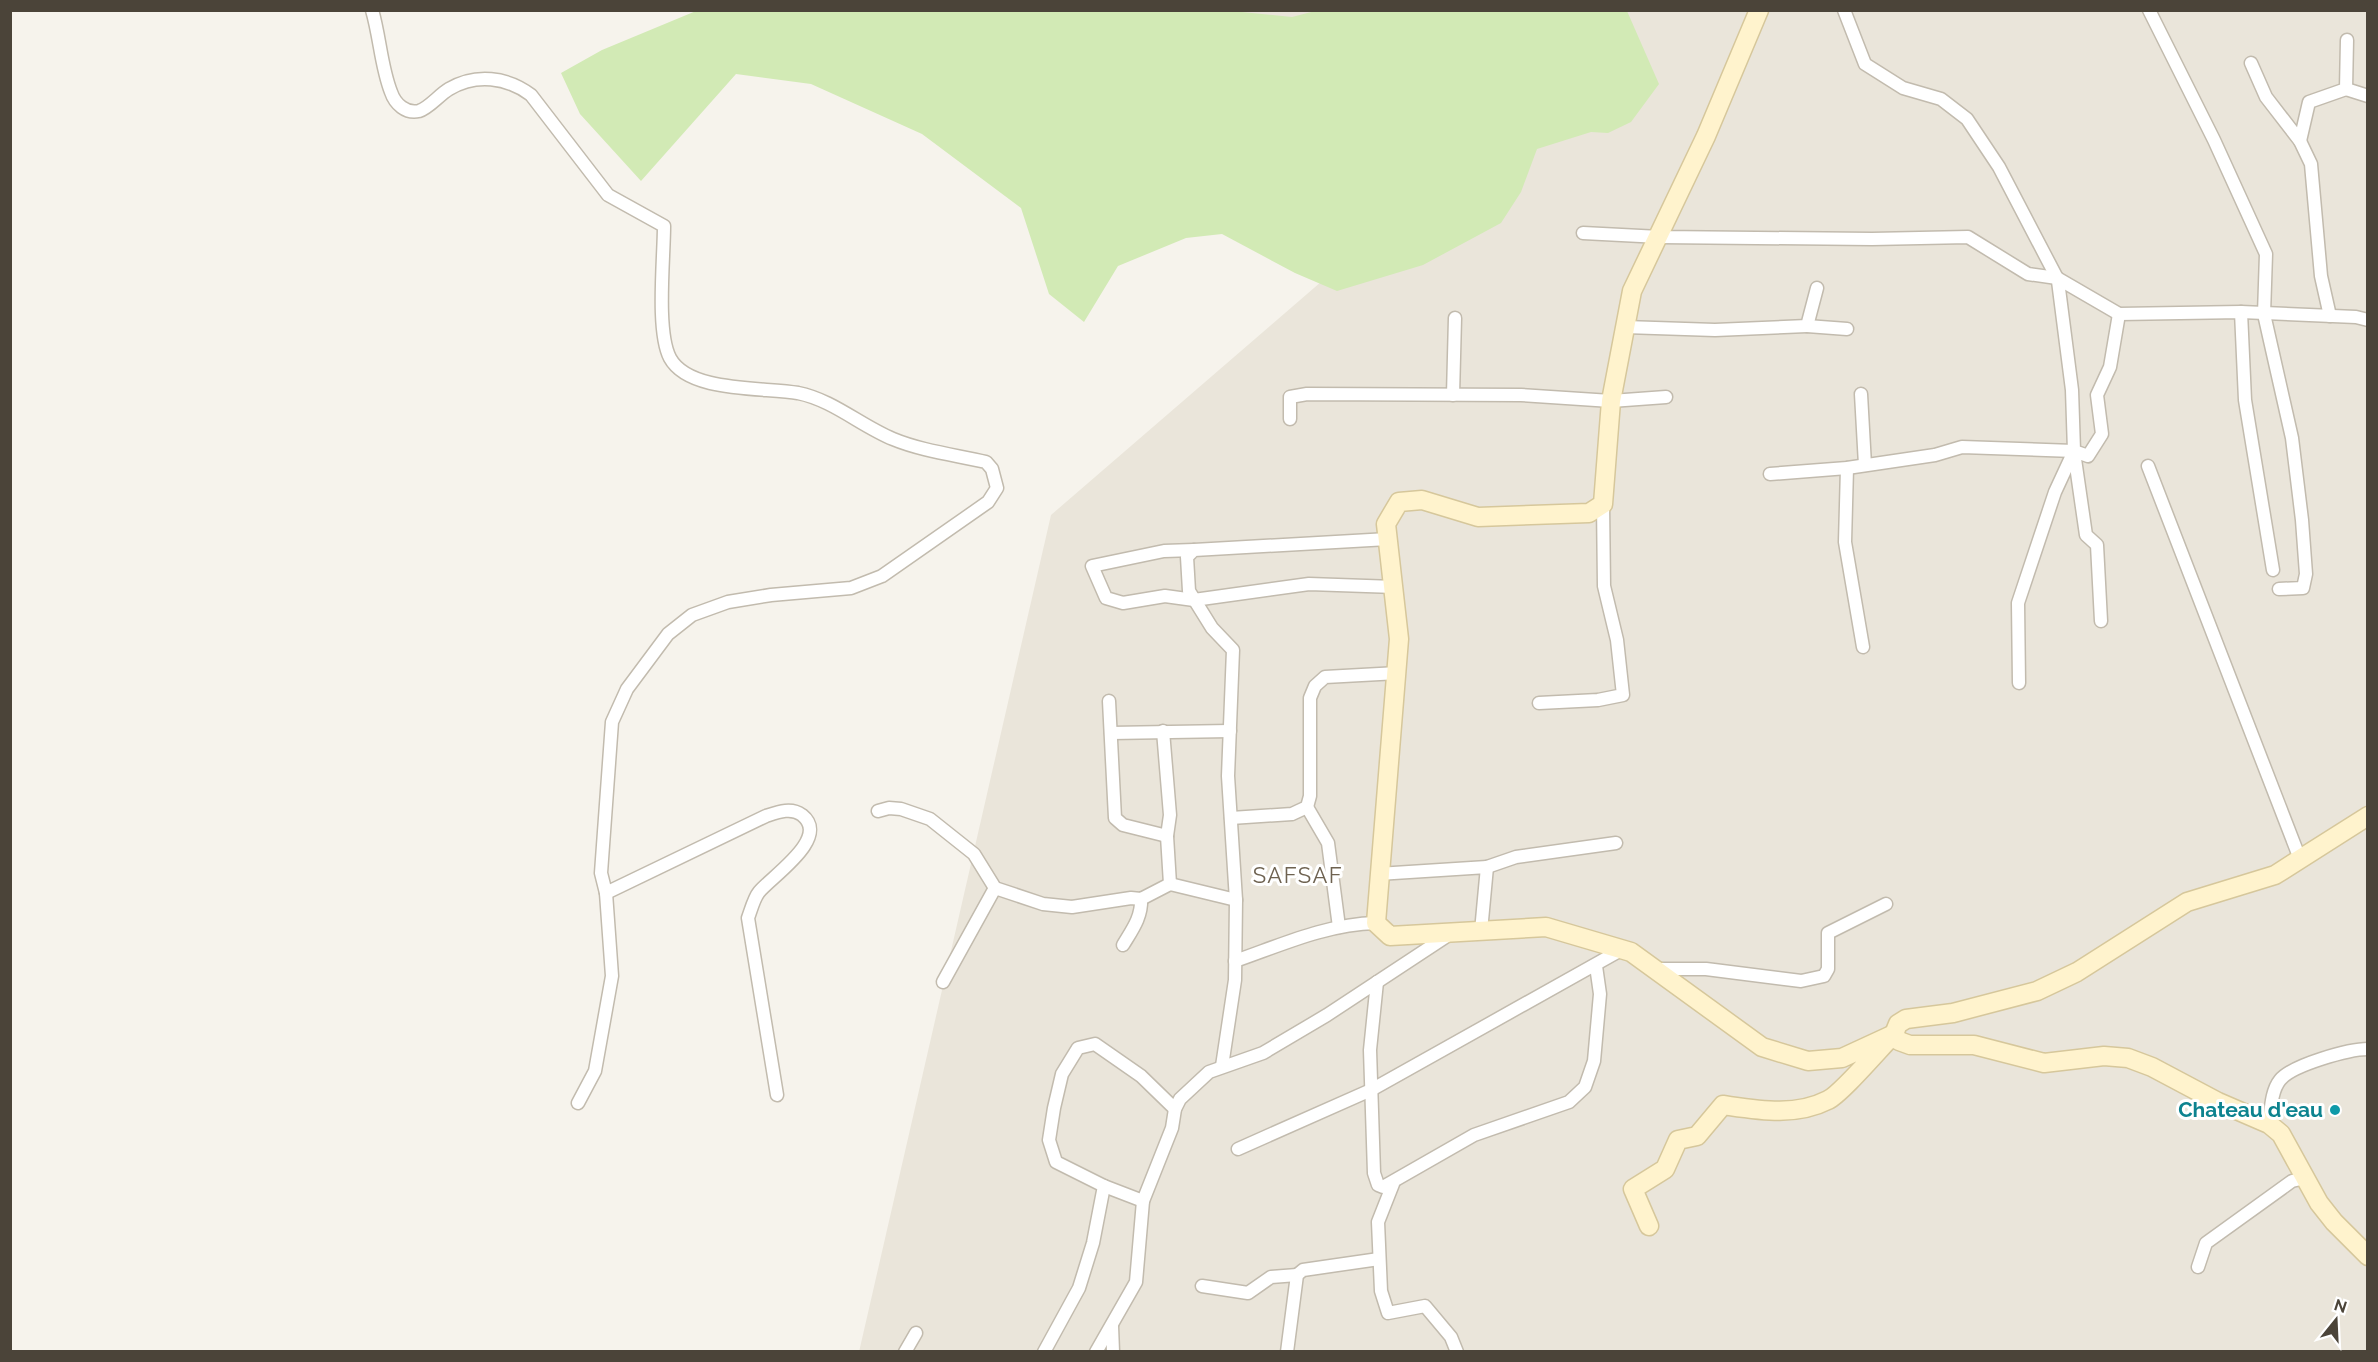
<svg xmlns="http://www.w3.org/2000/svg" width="2378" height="1362" font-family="Raleway,sans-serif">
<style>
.residential{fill:#eae5da}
.green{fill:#d2eab5}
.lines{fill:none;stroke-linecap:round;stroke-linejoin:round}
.street-casing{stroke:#c2bbae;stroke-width:15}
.secondary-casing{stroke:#d6c79b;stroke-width:21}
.street{stroke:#fff;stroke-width:12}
.secondary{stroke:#fff3cd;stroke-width:18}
.culture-dot{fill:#0f9aa8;stroke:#fff;stroke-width:2}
.labels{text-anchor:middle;stroke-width:6;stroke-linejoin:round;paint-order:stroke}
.culture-label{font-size:21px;font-weight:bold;fill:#0d838f;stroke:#fff;text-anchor:end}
.neighbourhood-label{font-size:22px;letter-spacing:1.5px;fill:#6e6250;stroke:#fff}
</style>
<rect width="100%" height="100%" fill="#f6f3ec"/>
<polygon class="residential" points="1188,11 2367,11 2367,1351 859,1352 1051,515 1578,60"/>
<polygon class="green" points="1232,11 1292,17 1319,10 1627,11 1659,84 1631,122 1608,133 1591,132 1537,149 1521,192 1501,223 1423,265 1337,291 1295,273 1222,234 1186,238 1118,266 1084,322 1049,294 1021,208 922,134 811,84 736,74 641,181 580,114 561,73 602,50 696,11"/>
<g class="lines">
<g class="street-casing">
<g id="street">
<path d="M372 10C380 37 381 67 391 92 395 104 406 114 419 111 429 108 439 95 449 89 476 73 507 77 531 95L608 195 664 226C664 259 656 331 670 358 689 393 764 387 798 393 833 400 861 426 893 439 922 451 956 455 986 462L992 469 997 488 988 502 882 576 851 588 771 595 728 602 692 615 668 634 627 689 612 722 601 873 606 893 766 816C778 812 791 807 802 815 831 838 772 876 759 892 754 898 751 910 748 918L777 1095"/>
<polyline points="1844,10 1865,64 1903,88 1941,99 1967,119 1999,167 2057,278"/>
<polyline points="2149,10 2214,140 2266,254 2264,314 2292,438 2302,520 2306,574 2303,588 2279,589"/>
<polyline points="2251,63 2266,97 2300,141 2311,164 2321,276 2330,316"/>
<polyline points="2346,89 2368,96"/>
<polyline points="2300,141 2309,102 2346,89 2347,40"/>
<polyline points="1583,233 1660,237 1872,239 1968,237 2028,274 2057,278 2119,314 2241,312 2356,317 2368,320"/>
<polyline points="2058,281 2072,390 2074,451 2088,456 2102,434 2097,395 2110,367 2119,314"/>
<polyline points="2241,312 2245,400 2273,570"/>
<polyline points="1807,326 1847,329"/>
<polyline points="1625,327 1715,330 1807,326 1817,288"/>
<polyline points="1861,394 1865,465"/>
<polyline points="1453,395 1455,318"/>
<polyline points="1290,419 1290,397 1307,394 1521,395 1611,401 1666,397"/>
<polyline points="2074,452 2086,535 2097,545 2101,621"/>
<polyline points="2148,466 2300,859"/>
<polyline points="1847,468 1845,542 1863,647"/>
<polyline points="1770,474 1847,468 1935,455 1962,447 2074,451"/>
<polyline points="1194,550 1164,551 1092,566 1106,598 1123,603 1165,596 1194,600 1309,584 1395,587"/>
<polyline points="2019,683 2018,603 2055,492 2074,451"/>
<polyline points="1109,701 1115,818 1123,825 1167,836"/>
<polyline points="1539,703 1598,700 1623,695 1617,640 1604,586 1603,504"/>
<polyline points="1163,731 1170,815 1167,836 1170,884"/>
<polyline points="1111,733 1230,731"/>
<polyline points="1307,807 1328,843 1339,927"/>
<polyline points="878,811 889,808 901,809 930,819 974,854 995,888 1043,904 1072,907 1131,898 1141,899 1170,884 1236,900"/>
<polyline points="1231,818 1292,814 1307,807 1310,796 1310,698 1315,686 1325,677 1398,673"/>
<polyline points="1487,867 1516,857 1616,843"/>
<polyline points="1378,874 1487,867 1481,931"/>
<path d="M1123 945C1132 930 1142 917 1141 899"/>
<path d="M1235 961C1281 945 1327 924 1376 923"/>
<polyline points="1657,969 1706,969 1801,981 1824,976 1828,969 1828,933 1886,904"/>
<polyline points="943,982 995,888"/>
<polyline points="1377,982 1370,1050 1374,1173 1378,1185 1383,1187 1474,1135 1569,1102 1585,1087 1594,1061 1600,994 1596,966"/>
<polyline points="1222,1066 1235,980 1236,900 1228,776 1233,650 1212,628 1189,591 1187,557 1194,550 1388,539"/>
<polyline points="578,1103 595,1071 612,976 606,893"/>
<path d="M2269 1124C2271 1110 2271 1091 2280 1080 2292 1065 2349 1049 2368 1049"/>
<polyline points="1238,1149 1371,1090 1621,950"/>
<polyline points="1393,1184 1378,1222 1381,1291 1388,1313 1425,1306 1451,1337 1457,1352"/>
<polyline points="1104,1186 1143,1201"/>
<polyline points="2198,1267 2206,1243 2292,1181 2305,1178"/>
<polyline points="1202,1286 1248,1293 1271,1277 1297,1275"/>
<polyline points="1112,1326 1113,1352"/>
<polyline points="905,1352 916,1333"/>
<polyline points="1044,1352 1079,1288 1093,1243 1104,1186 1056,1162 1049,1140 1054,1108 1062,1074 1078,1048 1095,1044 1141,1076 1175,1109"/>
<polyline points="1096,1352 1136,1282 1143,1201 1172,1128 1175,1109 1180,1099 1209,1072 1263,1053 1327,1015 1450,934"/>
<polyline points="1287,1352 1297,1275 1303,1270 1379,1259"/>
</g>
</g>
<g class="secondary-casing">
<g id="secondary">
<polyline points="2368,816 2275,875 2187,902 2077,972 2037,991 1953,1013 1906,1019 1898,1024 1894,1034 1899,1041 1910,1045 1974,1045 2044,1063 2104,1056 2128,1058 2152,1067 2218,1102 2269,1124 2281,1134 2319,1203 2334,1222 2368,1256"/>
<path d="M1649 1226 1633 1189 1665 1169 1678 1140 1697 1136 1723 1105C1758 1110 1795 1117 1828 1100 1841 1094 1881 1047 1894 1034L1842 1058 1808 1061 1762 1047 1631 952 1546 927 1390 936 1376 923 1399 639 1386 524 1399 502 1422 500 1478 517 1589 513 1603 504 1611 401 1632 291 1706 136 1759 10"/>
</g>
</g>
<use href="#street" class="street"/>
<use href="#secondary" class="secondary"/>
</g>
<circle class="culture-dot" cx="2335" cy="1110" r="6"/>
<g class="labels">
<g class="culture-label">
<text x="2323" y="1117">Chateau d'eau</text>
</g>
<g class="neighbourhood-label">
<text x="1298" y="883">SAFSAF</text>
</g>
</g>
<rect width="2378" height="1362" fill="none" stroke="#4b4439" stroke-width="24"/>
<g transform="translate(2336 1320) rotate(18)" stroke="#ffffff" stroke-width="4.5" paint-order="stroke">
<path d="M0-4.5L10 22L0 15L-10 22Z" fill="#4b4439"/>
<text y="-9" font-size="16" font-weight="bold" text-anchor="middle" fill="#4b4439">N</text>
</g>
</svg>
